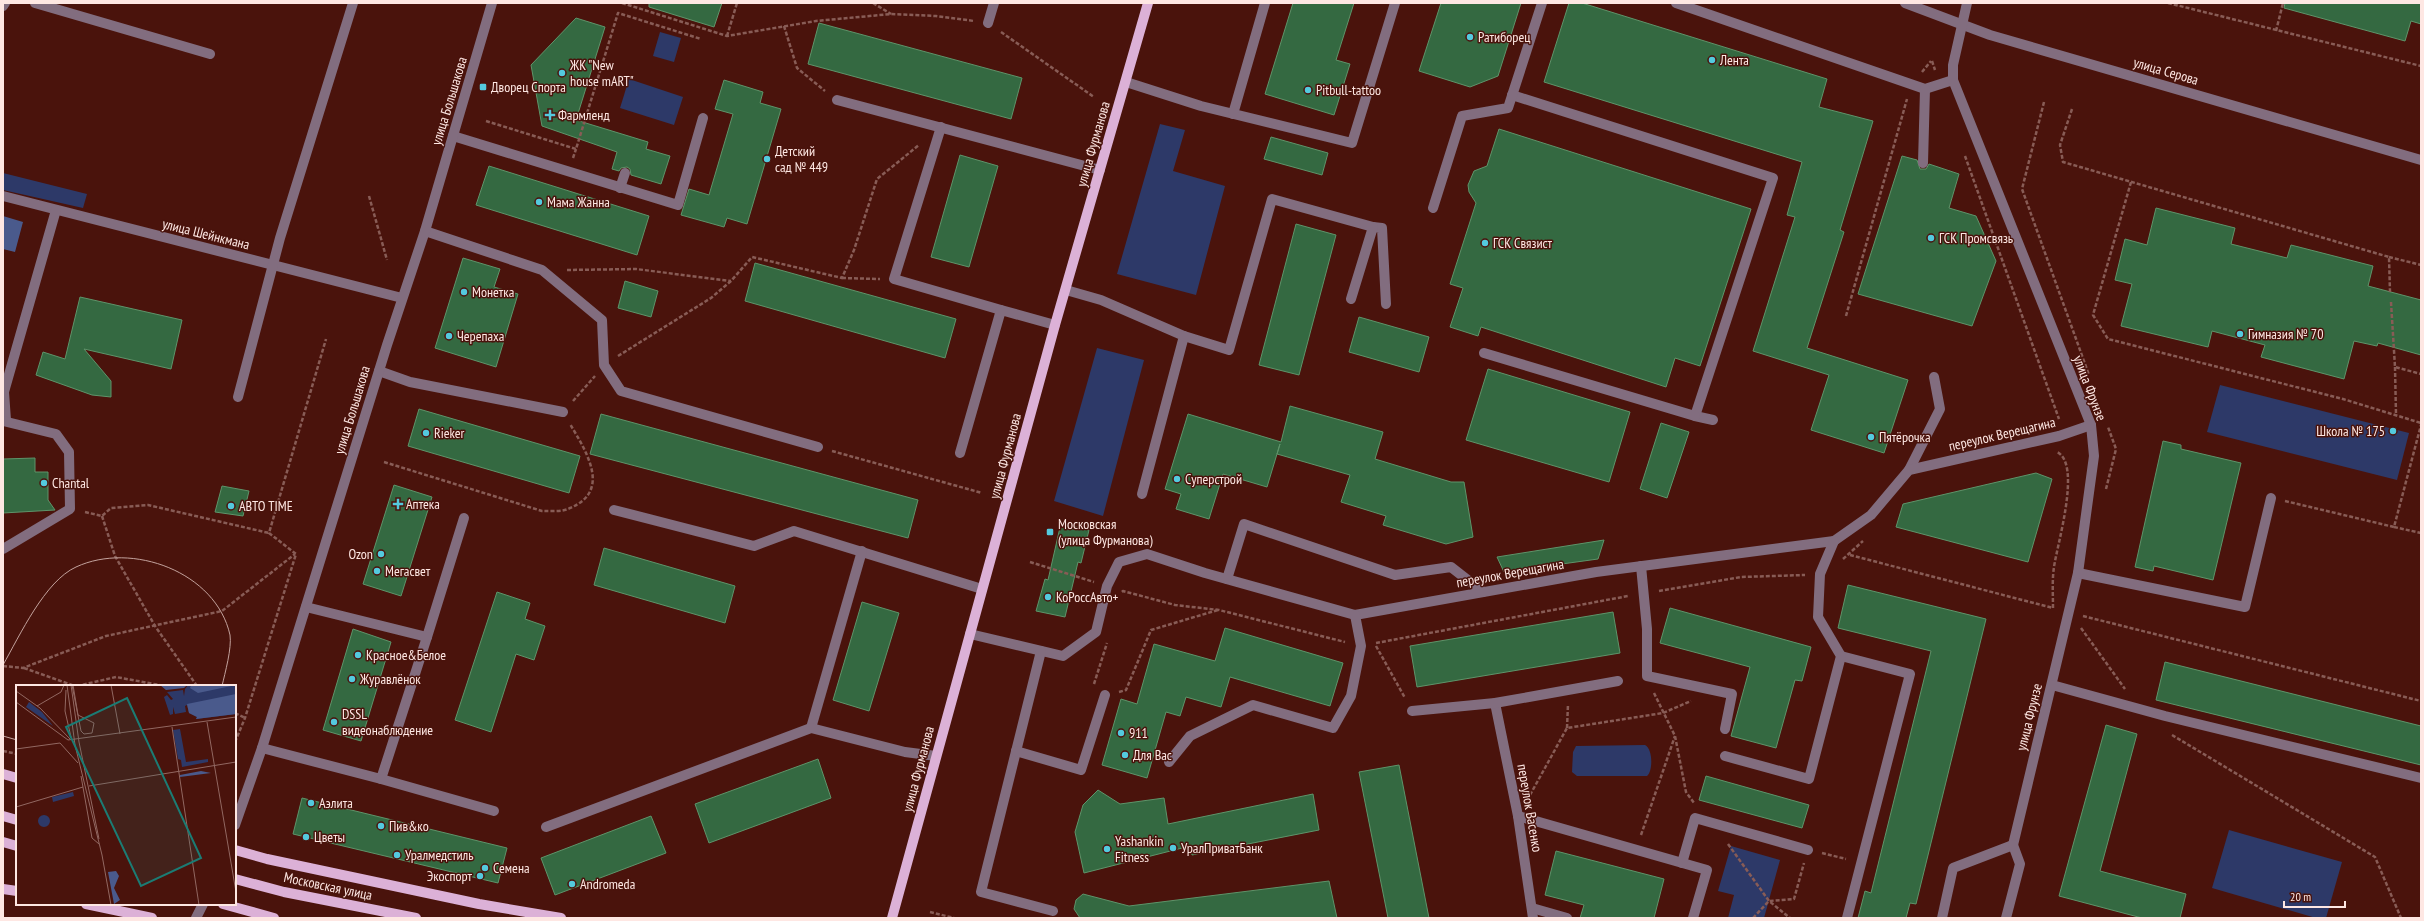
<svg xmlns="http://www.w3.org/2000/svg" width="2424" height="921" font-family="'PT Sans Narrow',sans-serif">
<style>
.green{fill:#2d3968}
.forest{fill:#4a5a8c}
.building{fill:#346941;stroke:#5e946a}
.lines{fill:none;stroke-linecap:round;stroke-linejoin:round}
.path{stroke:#885c56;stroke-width:2.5;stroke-dasharray:4 2;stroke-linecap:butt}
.minor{stroke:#826d7f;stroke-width:10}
.major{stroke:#dcb1d7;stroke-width:10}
.tram{stroke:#c3a29d;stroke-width:1}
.poi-dot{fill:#54cade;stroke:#4a130c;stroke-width:1.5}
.labels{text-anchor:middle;stroke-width:3;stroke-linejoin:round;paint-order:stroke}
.poi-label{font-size:14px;fill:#fee7e3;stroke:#4a130c;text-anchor:start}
.street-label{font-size:14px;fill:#fee7e3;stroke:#4a130c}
.inset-road{fill:none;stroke:#926862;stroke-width:1}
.view{fill:#1b7c74;fill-opacity:0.15;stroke:#1b7c74;stroke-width:2}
.inset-edge{fill:none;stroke:#fee7e3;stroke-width:2}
</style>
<rect width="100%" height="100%" fill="#4a130c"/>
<g class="green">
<polygon points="660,32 681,38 674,62 653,56"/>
<polygon points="629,79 683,97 674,125 620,108"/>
<polygon points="1160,124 1185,130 1173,171 1225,186 1196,295 1117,274"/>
<polygon points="3,173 87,194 83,208 3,190"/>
<polygon points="1097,348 1144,360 1103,516 1054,501"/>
<polygon points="2220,385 2409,433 2397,480 2207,432"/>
<path d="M1645 745C1653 749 1653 771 1647 776H1577L1572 772 1573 752 1576 746Z"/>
<polygon points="2229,830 2342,862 2326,918 2316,918 2212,888"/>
<polygon points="1731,846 1780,860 1764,918 1728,918 1734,895 1718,891"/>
</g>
<polygon class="forest" points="3,216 23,222 15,252 3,249"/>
<g class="building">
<polygon points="649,3 722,3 714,27 649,7"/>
<polygon points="1293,3 1354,3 1336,60 1350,64 1334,115 1265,94"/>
<polygon points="1441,3 1521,3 1498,76 1470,87 1419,71"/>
<polygon points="1569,3 1582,3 1827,79 1819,107 1873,121 1840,230 1844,232 1807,348 1908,380 1884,453 1811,430 1829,375 1753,351 1795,217 1787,215 1802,162 1544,82"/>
<polygon points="2285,3 2421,3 2421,24 2411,21 2405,41 2284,8"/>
<polygon points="576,18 605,27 576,120 648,142 646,149 670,156 661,184 631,175 630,169 627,167 621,168 619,171 612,169 617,152 542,126 531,65"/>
<polygon points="819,23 1022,78 1011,119 808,64"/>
<polygon points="724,80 763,92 760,103 781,109 747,224 727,218 724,227 681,215 689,189 709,195 733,114 715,109"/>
<polygon points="1499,129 1751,209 1700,366 1675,358 1666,387 1481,327 1478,336 1450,327 1463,288 1450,284 1476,203 1469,192 1468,185 1474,171 1487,166"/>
<polygon points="1271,137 1328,153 1322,175 1264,159"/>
<polygon points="960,155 998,166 969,267 931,257"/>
<polygon points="1902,156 1917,160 1920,169 1926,169 1929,164 1959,174 1949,208 1976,216 1996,261 1972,326 1858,294"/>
<polygon points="489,166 649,216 637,255 476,205"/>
<polygon points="2156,208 2235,228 2231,244 2287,258 2291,245 2373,266 2368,286 2421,300 2421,355 2378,343 2377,346 2354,341 2344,379 2261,357 2265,345 2212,331 2208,347 2121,326 2132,284 2115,280 2125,239 2147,245"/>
<polygon points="1296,224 1336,235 1299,375 1259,365"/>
<polygon points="463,258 500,269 494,287 518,294 496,367 435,348"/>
<polygon points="755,263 956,319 945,358 745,301"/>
<polygon points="625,281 658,291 651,317 618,308"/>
<polygon points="80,297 182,320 171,369 84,349 111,381 111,397 92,395 36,375 43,352 65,359"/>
<polygon points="1359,317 1429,337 1419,372 1349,352"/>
<polygon points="1488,369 1630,412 1609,482 1466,440"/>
<polygon points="1290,406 1383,432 1375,459 1451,482 1464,482 1473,537 1446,544 1383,525 1386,516 1341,502 1350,475 1277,454 1280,444 1267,487 1223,474 1209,519 1176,509 1181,494 1165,489 1188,414 1281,442"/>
<polygon points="419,409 580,456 569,493 408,446"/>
<polygon points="601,414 918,500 908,538 590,454"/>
<polygon points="1661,423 1689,432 1667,498 1640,489"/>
<polygon points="2163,441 2181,445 2181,449 2241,463 2213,580 2154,566 2153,571 2135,567"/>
<polygon points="35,458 35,472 48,472 48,500 55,510 3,513 3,459"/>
<polygon points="2036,473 2052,479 2028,562 1896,527 1903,504"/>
<polygon points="394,485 432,497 401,596 363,584"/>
<polygon points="222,486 249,491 243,516 215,512"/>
<polygon points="1061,523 1089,530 1081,563 1078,562 1065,617 1036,611 1045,579 1048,580"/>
<polygon points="1604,540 1598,559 1504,572 1497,557"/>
<polygon points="604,548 735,586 725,623 594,585"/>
<polygon points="1848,585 1986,619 1916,904 1910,903 1906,918 1858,918 1865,891 1871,893 1931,651 1838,628"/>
<polygon points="497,592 530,603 525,619 545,626 534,660 516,654 491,732 455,720"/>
<polygon points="862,602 899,613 869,711 833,700"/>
<polygon points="1670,608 1811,647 1802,681 1795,680 1776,748 1731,736 1750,667 1660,643"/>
<polygon points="1613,612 1620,653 1417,687 1410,646"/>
<polygon points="1225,628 1343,663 1330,706 1230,677 1221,707 1186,697 1180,716 1166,712 1147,778 1102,765 1121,699 1137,704 1154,644 1215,661"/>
<polygon points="353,629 391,642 361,741 323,730"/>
<polygon points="2165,662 2421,726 2421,765 2156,700"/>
<polygon points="2106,725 2137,734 2100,871 2186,894 2180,918 2142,918 2059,896"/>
<polygon points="818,759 831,798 709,843 695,804"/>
<polygon points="1399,765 1429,918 1388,918 1359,772"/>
<polygon points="1706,776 1809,805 1802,828 1699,800"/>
<polygon points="1098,790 1120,804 1164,798 1168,824 1313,794 1319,830 1192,855 1190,846 1084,873 1075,832 1083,805"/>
<polygon points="302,798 507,848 498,883 293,834"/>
<polygon points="651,816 666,853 555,895 541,858"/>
<polygon points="1556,851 1664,879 1654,918 1580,918 1584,905 1545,895"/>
<polygon points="1329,881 1337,918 1080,918 1074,909 1076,900 1083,894 1129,906"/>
</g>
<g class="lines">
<g class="path">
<polyline points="622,3 727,36 816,21 891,14 936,16 974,21"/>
<polyline points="873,3 891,14"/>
<polyline points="2168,3 2421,66"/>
<polyline points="784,26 797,68 825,91"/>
<polyline points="2276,31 2283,3"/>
<polyline points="1001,32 1094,97"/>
<polyline points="727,36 737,3"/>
<polyline points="1932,61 1935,70"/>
<polyline points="1922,72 1931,61"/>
<polyline points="2044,102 2022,189 2089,375"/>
<polyline points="2072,109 2060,145 2063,162 2389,257 2390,292"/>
<polyline points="486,121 576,149 618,13 701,39"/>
<polyline points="1965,156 2059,419"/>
<polyline points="573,158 576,149"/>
<polyline points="2131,182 2093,315 2108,339 2343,399 2421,423"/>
<polyline points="369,196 387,260"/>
<polyline points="2389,257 2421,265"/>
<polyline points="567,270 636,269 731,281"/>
<polyline points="842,278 880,279"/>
<polyline points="2391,302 2395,367 2421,374"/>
<polyline points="1846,316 1907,99"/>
<polyline points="618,356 711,298 731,281 752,257 842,278 854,250 877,179 919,145"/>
<polyline points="2395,367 2396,415"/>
<polyline points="573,401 595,376"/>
<polyline points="832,451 982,493"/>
<path d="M384 462 542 511C551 511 563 512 570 508 612 491 586 451 570 424"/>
<polyline points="2106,489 2116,449 2108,427"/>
<polyline points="2285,501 2394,527 2421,425"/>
<polyline points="85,512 102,516 111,508 148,505 269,533"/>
<polyline points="102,516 115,556 155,626 197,686"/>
<polyline points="2394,527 2421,533"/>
<polyline points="1850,555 2053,608"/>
<polyline points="1843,559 1863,541"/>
<polyline points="1030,562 1094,582"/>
<polyline points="1659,591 1741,577 1805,575"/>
<polyline points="1122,592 1123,591 1175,605 1219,610 1345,642"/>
<path d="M2053 608C2053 594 2052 580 2054 567 2057 545 2082 464 2057 452"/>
<polyline points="2083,616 2421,701"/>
<polyline points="2081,628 2125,689"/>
<polyline points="1376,643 1628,596"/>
<polyline points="1376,646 1405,698"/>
<polyline points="3,666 23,668 106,636 222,611 295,554"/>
<polyline points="24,668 75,686"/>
<polyline points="1094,684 1107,643"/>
<polyline points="77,686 116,677 165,686"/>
<polyline points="1119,692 1126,690 1151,630 1218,610"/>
<polyline points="1654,693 1675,736 1686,792 1694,803"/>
<polyline points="235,713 245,718"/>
<polyline points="1567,728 1568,704"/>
<polyline points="2172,735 2375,857 2401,918"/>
<polyline points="235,742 245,718 296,554 269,533 326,339"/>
<polyline points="3,751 17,754"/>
<polyline points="1530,795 1567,728 1663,713 1691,701"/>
<polyline points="1641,835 1675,736"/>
<polyline points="1728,844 1769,901 1790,918"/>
<polyline points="1822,853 1846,859"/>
<polyline points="930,912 954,918"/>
<polyline points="1753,918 1769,901 1794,899 1804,863"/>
</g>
<g class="minor">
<polyline points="35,3 210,54"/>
<polyline points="1676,3 1925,89 1953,80"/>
<polyline points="1905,3 1990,35 2421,160"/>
<polyline points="1967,3 1953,65 1953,80 2091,425 2094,456 2078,573 2013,845"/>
<polyline points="3,6 5,3"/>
<polyline points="988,23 994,3"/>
<polyline points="1126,82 1201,106 1352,143 1395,3"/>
<polyline points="1512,95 1773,178 1695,416 1713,420"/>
<polyline points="837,100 1100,170"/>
<polyline points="1233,114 1265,3"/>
<polyline points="941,127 894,279 1001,310"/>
<polyline points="453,136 678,205 703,118"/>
<polyline points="1923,163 1925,89"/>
<polyline points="620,188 625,173"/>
<polyline points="3,196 402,298"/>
<polyline points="1433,208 1462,116 1508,108 1542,3"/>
<polyline points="1373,227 1382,228 1386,304"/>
<polyline points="425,231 542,270 602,320 604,365 621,391 818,447"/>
<polyline points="1066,290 1101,300 1184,336 1142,494"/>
<polyline points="1184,336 1229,350 1272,199 1373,227 1351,299"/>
<polyline points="1484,353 1695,416"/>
<polyline points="379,371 410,382 563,412"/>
<polyline points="238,397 280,238 353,3"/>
<polyline points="6,420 4,392 56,210"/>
<polyline points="3,421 56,434 69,452 70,509 3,549"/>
<polyline points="960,453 1001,310 1055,325"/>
<polyline points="1909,470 1940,409 1934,377"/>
<polyline points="614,510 754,546 794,531 982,589"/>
<polyline points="1641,566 1647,629 1647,676 1732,694 1725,729"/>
<polyline points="2078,573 2245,607 2271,498"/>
<polyline points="1227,579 1244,524 1395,575 1451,567 1483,592"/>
<polyline points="970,634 1063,656 1096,632 1107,586 1119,562 1147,554 1205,573 1355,615 1596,572 1834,541 1871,515 1909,470 2059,436 2091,425"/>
<polyline points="427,637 464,518"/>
<polyline points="1041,651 981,892 1053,911"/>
<polyline points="1841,656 1910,674 1847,918"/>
<polyline points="2052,685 2165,716 2421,778"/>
<polyline points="1495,703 1518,816 1533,918"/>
<polyline points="1412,711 1495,703 1618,681"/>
<polyline points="811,728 862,551"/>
<polyline points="262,748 381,779 427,637 306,607"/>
<polyline points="1016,751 1081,770 1105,695"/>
<polyline points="1725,756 1809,779 1841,656 1818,617 1820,574 1834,541"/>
<polyline points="1169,762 1190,736 1253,705 1333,728 1351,696 1361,646 1355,615"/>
<polyline points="381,779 494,811"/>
<polyline points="1518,816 1707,870 1693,918"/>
<polyline points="235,825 262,748 387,345 425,231 492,3"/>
<polyline points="546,827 811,728 905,752 936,756"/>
<polyline points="1682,863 1695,818 1808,850"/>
<polyline points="1532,908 1567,918"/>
<polyline points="196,918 203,904"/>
<polyline points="1942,918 1953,868 2013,845"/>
<polyline points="2006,918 2020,864 2013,845"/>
</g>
<g class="major">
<polyline points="3,774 17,778"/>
<polyline points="3,816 17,820"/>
<polyline points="3,842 17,846"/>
<polyline points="235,850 267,859 479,904 561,918"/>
<polyline points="235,879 284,892 416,918"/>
<polyline points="3,889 17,891"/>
<polyline points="86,904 152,918"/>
<polyline points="223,904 274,918"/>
<polyline points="892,918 1055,325 1148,3"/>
</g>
<g class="tram">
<path d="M3 665C20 635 45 581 76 567 132 541 216 572 230 635 232 648 225 673 222 686"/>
<polyline points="3,736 17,740"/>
</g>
</g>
<g class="poi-dot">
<circle cx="1470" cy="37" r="4"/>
<circle cx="1712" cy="60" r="4"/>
<circle cx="562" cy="73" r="4"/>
<rect x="479" y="83" width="8" height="8" rx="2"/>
<circle cx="1308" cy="90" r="4"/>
<path d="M548 109h4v4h4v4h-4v4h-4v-4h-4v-4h4z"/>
<circle cx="767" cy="159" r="4"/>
<circle cx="539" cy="202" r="4"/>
<circle cx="1931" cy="238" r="4"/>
<circle cx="1485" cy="243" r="4"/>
<circle cx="464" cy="292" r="4"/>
<circle cx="2240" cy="334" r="4"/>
<circle cx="449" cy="336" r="4"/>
<circle cx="2393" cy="431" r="4"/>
<circle cx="426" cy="433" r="4"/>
<circle cx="1871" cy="437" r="4"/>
<circle cx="1177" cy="479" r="4"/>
<circle cx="44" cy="483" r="4"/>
<path d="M396 498h4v4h4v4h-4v4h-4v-4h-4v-4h4z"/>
<circle cx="231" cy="506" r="4"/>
<rect x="1046" y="528" width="8" height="8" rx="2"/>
<circle cx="381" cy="554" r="4"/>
<circle cx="377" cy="571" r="4"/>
<circle cx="1048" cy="597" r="4"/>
<circle cx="358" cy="655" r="4"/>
<circle cx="352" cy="679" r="4"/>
<circle cx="334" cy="722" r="4"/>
<circle cx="1121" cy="733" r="4"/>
<circle cx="1125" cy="755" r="4"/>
<circle cx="311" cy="803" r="4"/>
<circle cx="381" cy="826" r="4"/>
<circle cx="306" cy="837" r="4"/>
<circle cx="1173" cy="848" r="4"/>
<circle cx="1107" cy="849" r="4"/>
<circle cx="397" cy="855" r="4"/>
<circle cx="485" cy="868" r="4"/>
<circle cx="480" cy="876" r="4"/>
<circle cx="572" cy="884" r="4"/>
</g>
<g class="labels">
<g class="poi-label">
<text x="1478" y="42">Ратиборец</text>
<text x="1720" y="65">Лента</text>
<text x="570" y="70">ЖК "New<tspan x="570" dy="16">house mART"</tspan></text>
<text x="491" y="92">Дворец Спорта</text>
<text x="1316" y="95">Pitbull-tattoo</text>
<text x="558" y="120">Фармленд</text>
<text x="775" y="156">Детский<tspan x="775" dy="16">сад № 449</tspan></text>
<text x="547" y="207">Мама Жанна</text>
<text x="1939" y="243">ГСК Промсвязь</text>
<text x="1493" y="248">ГСК Связист</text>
<text x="472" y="297">Монетка</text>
<text x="2248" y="339">Гимназия № 70</text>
<text x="457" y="341">Черепаха</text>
<text x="2385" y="436" text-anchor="end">Школа № 175</text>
<text x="434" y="438">Rieker</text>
<text x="1879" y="442">Пятёрочка</text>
<text x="1185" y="484">Суперстрой</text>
<text x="52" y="488">Chantal</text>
<text x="406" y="509">Аптека</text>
<text x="239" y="511">АВТО TIME</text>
<text x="1058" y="529">Московская<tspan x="1058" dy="16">(улица Фурманова)</tspan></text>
<text x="373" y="559" text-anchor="end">Ozon</text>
<text x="385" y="576">Мегасвет</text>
<text x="1056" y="602">КоРоссАвто+</text>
<text x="366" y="660">Красное&amp;Белое</text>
<text x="360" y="684">Журавлёнок</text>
<text x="342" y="719">DSSL<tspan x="342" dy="16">видеонаблюдение</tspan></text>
<text x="1129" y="738">911</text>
<text x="1133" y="760">Для Вас</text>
<text x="319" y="808">Аэлита</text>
<text x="389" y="831">Пив&amp;ко</text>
<text x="314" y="842">Цветы</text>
<text x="1115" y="846">Yashankin<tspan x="1115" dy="16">Fitness</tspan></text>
<text x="1181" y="853">УралПриватБанк</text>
<text x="405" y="860">Уралмедстиль</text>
<text x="493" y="873">Семена</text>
<text x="472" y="881" text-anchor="end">Экоспорт</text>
<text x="580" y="889">Andromeda</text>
</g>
<g class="street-label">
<text transform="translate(2166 71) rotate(16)" y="5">улица Серова</text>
<text transform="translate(449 101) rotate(-73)" y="5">улица Большакова</text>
<text transform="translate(1093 144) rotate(-74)" y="5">улица Фурманова</text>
<text transform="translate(206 234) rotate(14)" y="5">улица Шейнкмана</text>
<text transform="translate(2090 388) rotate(69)" y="5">улица Фрунзе</text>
<text transform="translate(352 410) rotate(-73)" y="5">улица Большакова</text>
<text transform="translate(2002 434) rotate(-13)" y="5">переулок Верещагина</text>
<text transform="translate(1005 456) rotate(-75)" y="5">улица Фурманова</text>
<text transform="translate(1510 573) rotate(-10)" y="5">переулок Верещагина</text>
<text transform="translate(2029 717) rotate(-76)" y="5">улица Фрунзе</text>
<text transform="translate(918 769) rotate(-75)" y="5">улица Фурманова</text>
<text transform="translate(1530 808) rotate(80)" y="5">переулок Васенко</text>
<text transform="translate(328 886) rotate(12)" y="5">Московская улица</text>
</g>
</g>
<g transform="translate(16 685)">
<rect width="220" height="220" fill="#4a130c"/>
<path d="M172 0H220V29L180 34 181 32 173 28 171 20 169 21 170 27 159 29 157 22V29L154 30 148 12 151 10 155 15 157 14 151 7 167 5 168 11 169 4ZM13 17 26 27 37 41 10 22ZM164 44 170 77 192 74V77L166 82 165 75 162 74 157 45ZM57 107 58 111 37 117 36 112ZM22 136a6 6 0 1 1 12 0a6 6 0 1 1-12 0Z" fill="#2d3968"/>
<path d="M144 0H171L168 3 150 5ZM175 0H220L182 8 174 3ZM220 9V29L180 34 181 32 173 28 171 19ZM185 86 195 88 164 92V90ZM100 186 103 191 98 203 104 215 98 219 92 187Z" fill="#4a5a8c"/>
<path class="inset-road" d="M51 0 59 60 86 170 95 220M55 0 63 57 83 154M56 0 65 46 68 49 76 48 78 38 62 30 57 0M95 0 104 49M50 5 49 26 55 52M0 6 24 23 54 54M0 17 52 55 220 32M21 21 45 7 48 0M191 37 220 207M156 42 183 220M0 64 44 58 62 78M65 91 76 153 83 159M73 101 220 77M0 122 67 102"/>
<path class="view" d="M111 13 185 173 125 201 50 42Z"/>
<rect width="220" height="220" class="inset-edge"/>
</g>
<rect width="2424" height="921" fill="none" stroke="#fee7e3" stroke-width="8"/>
<path d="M2284 901v6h61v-6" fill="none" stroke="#fee7e3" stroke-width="2"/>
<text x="2290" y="901" font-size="12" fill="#fee7e3" stroke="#4a130c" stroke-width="3" paint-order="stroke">20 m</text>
</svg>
